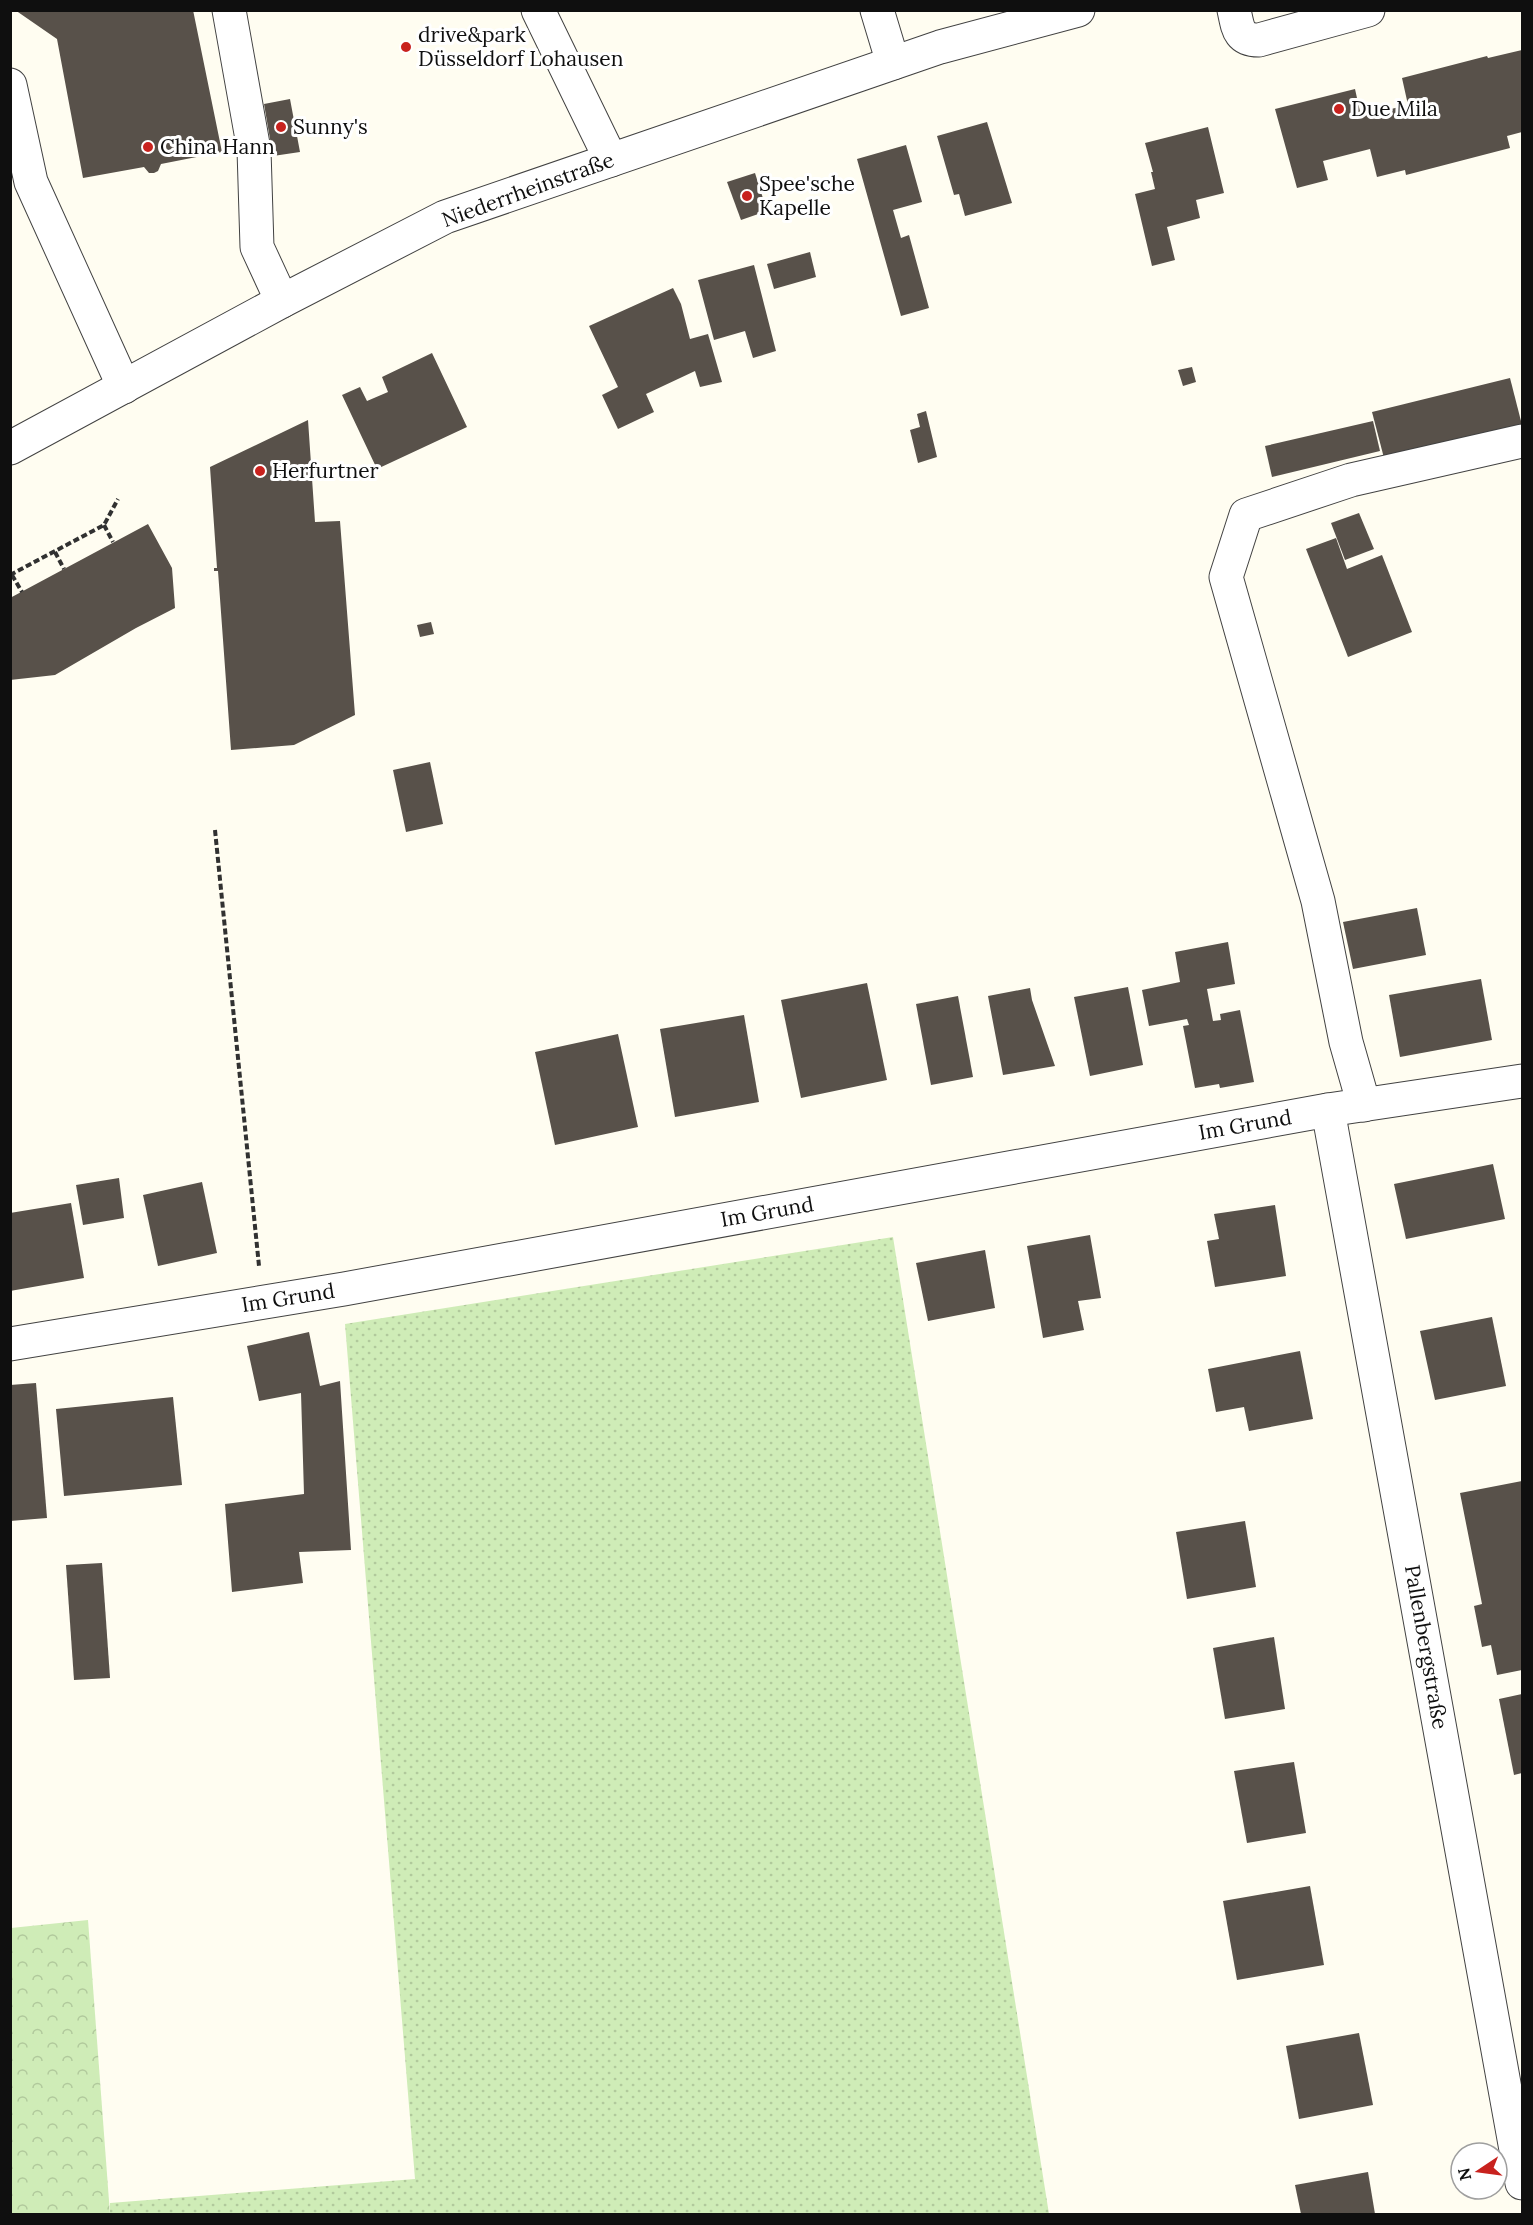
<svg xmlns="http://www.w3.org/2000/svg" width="1533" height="2225" font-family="Lora,serif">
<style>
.grass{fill:url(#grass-dots)}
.park{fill:url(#park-crowns)}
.building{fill:#58514a}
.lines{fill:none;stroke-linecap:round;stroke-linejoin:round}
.minor-casing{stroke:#424242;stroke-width:35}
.path{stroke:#313131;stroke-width:4;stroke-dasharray:6 3;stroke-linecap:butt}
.minor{stroke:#fff;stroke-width:33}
.poi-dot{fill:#c8221e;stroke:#fff;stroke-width:2}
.labels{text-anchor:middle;stroke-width:6;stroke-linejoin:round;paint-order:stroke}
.poi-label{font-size:21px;fill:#0f0f0f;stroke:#fff;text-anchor:start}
.street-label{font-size:21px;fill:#0f0f0f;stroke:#fff}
</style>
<defs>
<pattern id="grass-dots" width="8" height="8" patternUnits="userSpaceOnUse" patternTransform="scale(1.5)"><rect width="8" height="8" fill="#cfecb7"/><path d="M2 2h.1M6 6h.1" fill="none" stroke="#b1c99c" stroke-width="1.8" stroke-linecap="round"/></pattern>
<pattern id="park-crowns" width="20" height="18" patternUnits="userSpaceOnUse" patternTransform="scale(1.5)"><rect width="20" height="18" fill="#cfecb7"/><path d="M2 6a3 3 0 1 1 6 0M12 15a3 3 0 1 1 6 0" fill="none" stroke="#b1c99c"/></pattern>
</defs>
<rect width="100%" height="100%" fill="#fffdf1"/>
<polygon class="grass" points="893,1237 1049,2214 110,2214 110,2203 415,2179 345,1324"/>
<polygon class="park" points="88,1920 110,2214 11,2214 11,1928"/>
<g class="building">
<polygon points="15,10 193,10 222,152 161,164 158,171 154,173 149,173 144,167 83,178 57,39"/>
<polygon points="1522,50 1522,132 1507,136 1510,148 1406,175 1405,170 1377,177 1370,149 1323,161 1328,180 1297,188 1275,109 1355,89 1361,116 1408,105 1402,78 1487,56 1488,58"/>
<polygon points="290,99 300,152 273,156 264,104"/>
<polygon points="987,122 1012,203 965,216 959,194 954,195 937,136"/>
<polygon points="1208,127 1224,193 1196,200 1200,218 1167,227 1175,260 1152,266 1135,194 1155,189 1151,172 1153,172 1145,143"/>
<polygon points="906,145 922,202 893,210 901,238 909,235 929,308 901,316 857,159"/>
<polygon points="755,173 767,211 741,220 727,182"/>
<polygon points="810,252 816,277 774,289 767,264"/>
<polygon points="754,265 776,351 753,358 745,331 714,340 698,280"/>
<polygon points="673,288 681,304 690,339 708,334 722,382 700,387 695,371 646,394 654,412 618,429 602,395 618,387 589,326"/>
<polygon points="432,353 467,427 377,469 342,395 360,387 367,401 388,392 382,377"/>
<polygon points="1192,367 1196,382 1183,386 1178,370"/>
<polygon points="1510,378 1522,425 1384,458 1372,412"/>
<polygon points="926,411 937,457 918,463 910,430 920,427 917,414"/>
<polygon points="308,420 315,522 340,521 355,715 294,745 231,750 218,571 214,571 214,568 217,568 210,467"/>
<polygon points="1373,421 1380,451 1272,477 1265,446"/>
<polygon points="1359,513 1374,549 1345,560 1331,523"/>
<polygon points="148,524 172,568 175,608 136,628 55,675 10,680 10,598"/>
<polygon points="1336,538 1347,569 1382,555 1412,632 1348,657 1306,549"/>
<polygon points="431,622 434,634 420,637 417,625"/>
<polygon points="430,762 443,824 406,832 393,770"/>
<polygon points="1417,908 1426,955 1353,969 1343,922"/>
<polygon points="1228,942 1235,984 1207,989 1213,1021 1221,1020 1220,1014 1240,1010 1254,1082 1220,1088 1219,1084 1195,1088 1183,1026 1189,1025 1187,1019 1149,1026 1142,990 1180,982 1175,952"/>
<polygon points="1481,979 1492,1040 1400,1057 1389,995"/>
<polygon points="867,983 887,1080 801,1098 781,1000"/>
<polygon points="1128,987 1143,1065 1090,1076 1074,997"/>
<polygon points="1030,988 1032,1000 1055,1066 1003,1075 988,996"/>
<polygon points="958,996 973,1077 931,1085 916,1004"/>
<polygon points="744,1015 759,1102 675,1117 660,1029"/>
<polygon points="618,1034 638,1127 555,1145 535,1052"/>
<polygon points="1493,1164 1505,1219 1406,1239 1394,1184"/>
<polygon points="119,1178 124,1218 83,1225 76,1185"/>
<polygon points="202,1182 217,1253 158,1266 143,1195"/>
<polygon points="71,1203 84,1278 10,1291 10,1213"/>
<polygon points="1275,1205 1286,1276 1215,1287 1207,1241 1219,1239 1214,1214"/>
<polygon points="1090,1235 1101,1298 1078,1301 1084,1330 1043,1338 1027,1246"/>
<polygon points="985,1250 995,1308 928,1321 916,1263"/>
<polygon points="1492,1317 1506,1386 1435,1400 1420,1331"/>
<polygon points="309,1332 320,1386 340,1381 351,1550 299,1552 303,1583 232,1592 225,1504 304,1494 301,1393 259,1401 247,1346"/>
<polygon points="1300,1351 1313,1419 1249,1431 1244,1407 1216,1412 1208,1369"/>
<polygon points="36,1383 47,1518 10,1521 10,1385"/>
<polygon points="173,1397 182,1485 64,1496 56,1409"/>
<polygon points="1522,1481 1522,1670 1497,1675 1491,1645 1482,1647 1474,1606 1482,1604 1460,1493"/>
<polygon points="1245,1521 1256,1587 1187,1599 1176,1532"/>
<polygon points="102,1563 110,1678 74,1680 66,1565"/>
<polygon points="1274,1637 1285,1709 1225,1719 1213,1648"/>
<polygon points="1522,1694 1522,1773 1514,1775 1499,1699"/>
<polygon points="1294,1762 1306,1833 1247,1843 1234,1771"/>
<polygon points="1310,1886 1324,1965 1237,1980 1223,1901"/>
<polygon points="1359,2033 1373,2105 1299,2119 1286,2046"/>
<polygon points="1368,2172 1375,2214 1301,2214 1295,2185"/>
</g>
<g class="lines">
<g class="minor-casing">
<g id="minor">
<polyline points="229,10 254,150 257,247 282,301"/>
<polyline points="538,10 611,160"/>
<polyline points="877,10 893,63"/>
<path d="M1234 10C1238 28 1238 40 1259 40L1368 10"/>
<polyline points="10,85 31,182 124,387"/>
<polyline points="10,448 282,301 445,217 940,47 1078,10"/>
<polyline points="1364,1105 1346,1042 1318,901 1226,577 1246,515 1351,480 1522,441"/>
<polyline points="1328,1110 1522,2183"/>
<polyline points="10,1344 344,1289 1328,1110 1522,1081"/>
</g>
</g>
<g class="path">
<polyline points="104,525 113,542"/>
<polyline points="55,552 64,569"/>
<polyline points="10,575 104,525 118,499"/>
<polyline points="12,575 22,592"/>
<polyline points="215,830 259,1266"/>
</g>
<use href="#minor" class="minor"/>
</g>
<g class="poi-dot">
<circle cx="406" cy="47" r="6"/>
<circle cx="1339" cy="109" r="6"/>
<circle cx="281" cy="127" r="6"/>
<circle cx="148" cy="147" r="6"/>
<circle cx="747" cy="196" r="6"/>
<circle cx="260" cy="471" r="6"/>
</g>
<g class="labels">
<g class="poi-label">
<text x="418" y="42">drive&amp;park<tspan x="418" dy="24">Düsseldorf Lohausen</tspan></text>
<text x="1351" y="116">Due Mila</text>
<text x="293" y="134">Sunny's</text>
<text x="160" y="154">China Hann</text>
<text x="759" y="191">Spee'sche<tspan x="759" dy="24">Kapelle</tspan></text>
<text x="272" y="478">Herfurtner</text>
</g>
<g class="street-label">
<text transform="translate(528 190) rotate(-20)" y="7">Niederrheinstraße</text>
<text transform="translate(1245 1125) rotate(-10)" y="7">Im Grund</text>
<text transform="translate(767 1212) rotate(-10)" y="7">Im Grund</text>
<text transform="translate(288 1298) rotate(-9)" y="7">Im Grund</text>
<text transform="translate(1426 1647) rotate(80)" y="7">Pallenbergstraße</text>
</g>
</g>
<rect width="1533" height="2225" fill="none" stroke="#0f0f0f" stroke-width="24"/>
<g transform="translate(1479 2171) rotate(257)"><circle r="28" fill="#ffffff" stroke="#9f9f9f" stroke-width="1.5"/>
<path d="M0-4.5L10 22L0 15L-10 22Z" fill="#c8221e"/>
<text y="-9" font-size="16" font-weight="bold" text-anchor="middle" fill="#0f0f0f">N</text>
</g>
</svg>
